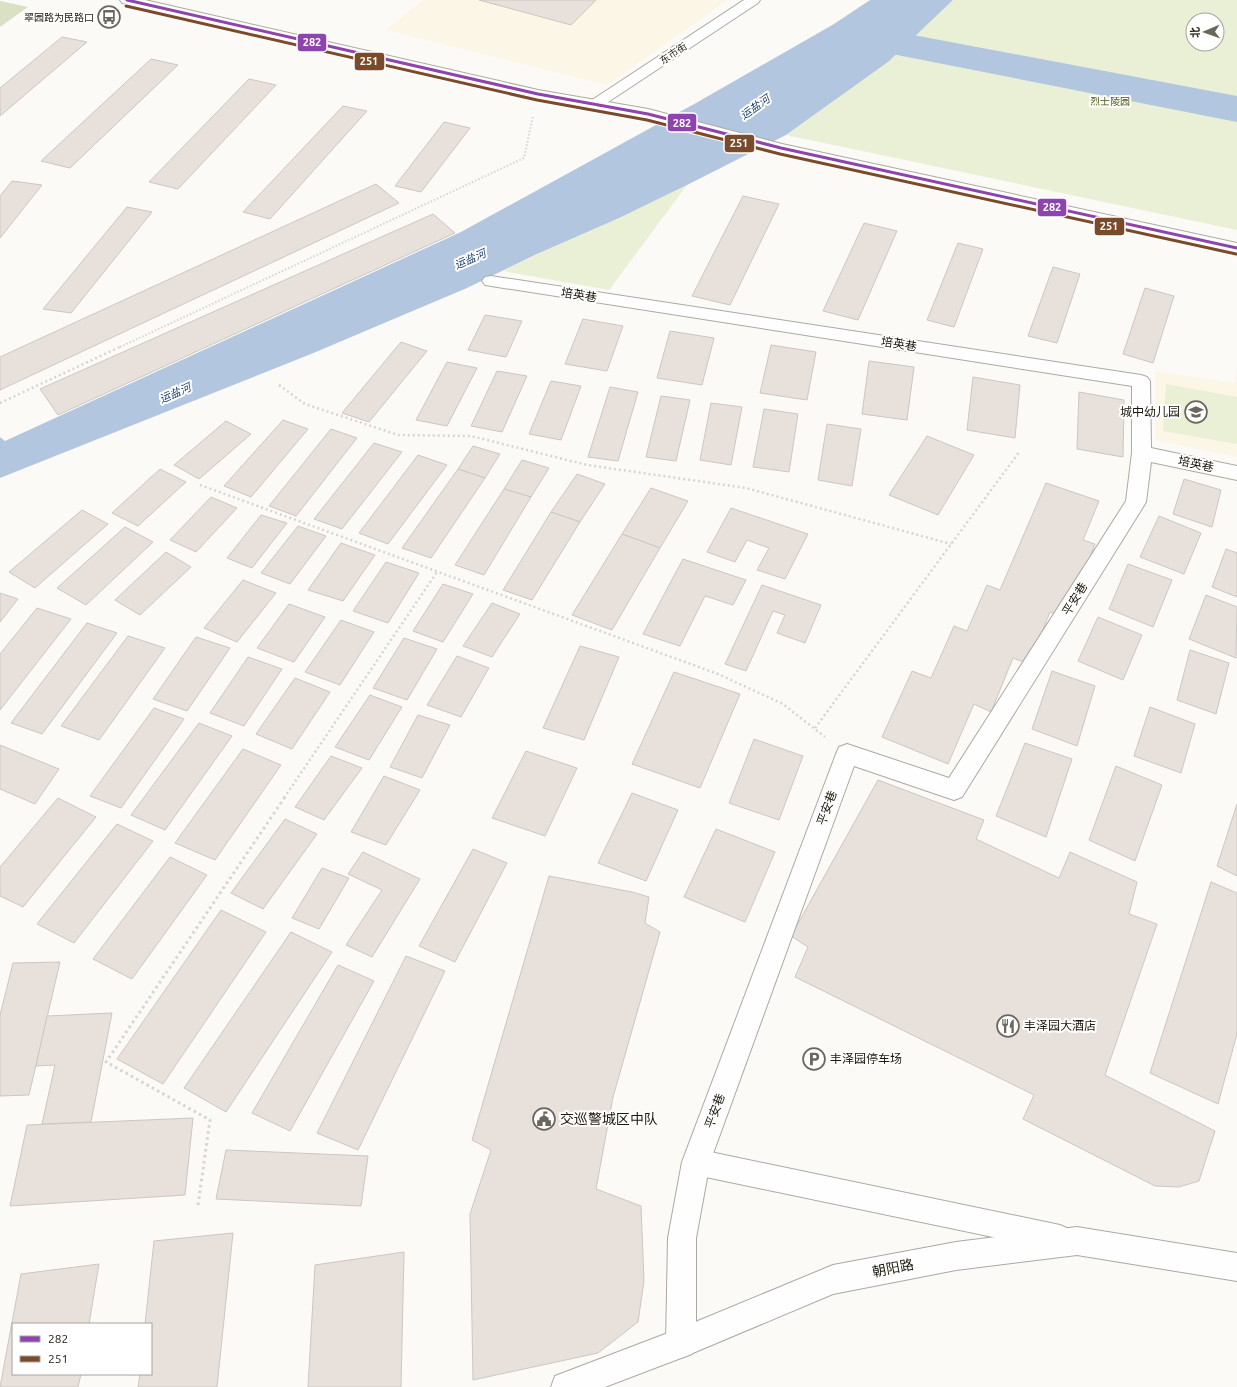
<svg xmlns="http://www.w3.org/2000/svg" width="1237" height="1387" font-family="Ubuntu,'Noto Sans SC',sans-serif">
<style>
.built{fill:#fcf6e7}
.green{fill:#eaf0d6;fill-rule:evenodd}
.forest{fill:#dae0c4}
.water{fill:#b3c6e0}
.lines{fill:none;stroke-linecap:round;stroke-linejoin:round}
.river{fill:#b3c6e0;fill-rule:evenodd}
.building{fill:#e8e0da;stroke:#cdc6c2}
.service-casing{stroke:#aca9a1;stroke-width:2}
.minor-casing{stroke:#aca9a1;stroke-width:2}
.tertiary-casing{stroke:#aca9a1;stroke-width:2}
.path-far2{stroke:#d6d5d3;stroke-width:2;stroke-dasharray:1.5 2;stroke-linecap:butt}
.path-far1{stroke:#d6d5d3;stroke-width:2.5;stroke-dasharray:2 3;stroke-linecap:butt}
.path{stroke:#d6d5d3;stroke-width:3;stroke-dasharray:2.5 3.5;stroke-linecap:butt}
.service{fill:#fefefe;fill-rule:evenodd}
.minor{fill:#fefefe;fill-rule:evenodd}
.tertiary{fill:#fefefe;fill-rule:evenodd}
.bus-1-casing{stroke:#fff;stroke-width:5}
.bus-2-casing{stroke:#fff;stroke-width:5}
.bus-1{stroke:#8e44ad;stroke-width:3}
.bus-2{stroke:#7a4b2a;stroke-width:3}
.labels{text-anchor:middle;stroke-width:4;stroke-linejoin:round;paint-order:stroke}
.far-poi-label{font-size:10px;fill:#1d180c;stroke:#fff;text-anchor:end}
.far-street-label{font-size:10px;fill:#1d180c;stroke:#fff}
.far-park-label{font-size:10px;fill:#4f5a13;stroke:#fff}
.far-water-label{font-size:11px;font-style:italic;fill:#1d4071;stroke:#fff}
.street-label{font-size:12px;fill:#1d180c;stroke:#fff}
.poi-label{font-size:12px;fill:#1d180c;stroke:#fff;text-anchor:start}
.near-poi-label{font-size:14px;fill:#1d180c;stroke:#fff;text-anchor:start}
.near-street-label{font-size:14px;fill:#1d180c;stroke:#fff}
.line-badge{stroke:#fff;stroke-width:1.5}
.badge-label{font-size:11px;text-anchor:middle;font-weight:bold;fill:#fff}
</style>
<rect width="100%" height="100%" fill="#fbfaf6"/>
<g class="built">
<polygon points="423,0 728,0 607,85 386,30"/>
<polygon points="1237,365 1237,457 1155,440 1155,371 1235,383"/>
</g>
<g class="green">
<path d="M953 0H1237V230L786 135 888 62ZM1193 20H1217V44H1193Z"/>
<path d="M687 185 609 290 503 271C563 241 626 215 687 185Z"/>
<polygon points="1166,384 1237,397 1237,444 1163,431"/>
</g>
<polygon class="forest" points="0,1 28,7 0,27"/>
<polygon class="water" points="870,0 953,0 888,62 786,135 687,185 619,218 537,254 467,288 311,354 0,478 0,437 5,441 461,232 696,103 834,24"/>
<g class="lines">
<polygon class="river" points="855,24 1237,96 1237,122 841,44 835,36 841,28"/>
</g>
<g class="building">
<polygon points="479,0 596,0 571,25"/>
<polygon points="62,37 87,42 0,116 0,88"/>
<polygon points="151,59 178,65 70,168 41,161"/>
<polygon points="249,79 276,85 178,189 149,182"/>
<polygon points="343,106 367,111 270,219 243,212"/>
<polygon points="444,122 470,128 421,192 395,186"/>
<polygon points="12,181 42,185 0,238 0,196"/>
<polygon points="376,184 399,203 0,390 0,357"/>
<polygon points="743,196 779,204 730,305 692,296"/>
<polygon points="127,207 152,212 71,313 43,309"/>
<polygon points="433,214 455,233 58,415 40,389"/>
<polygon points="864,223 897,231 858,320 823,311"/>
<polygon points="958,243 983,249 954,327 927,320"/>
<polygon points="1053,267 1080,274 1057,343 1028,336"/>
<polygon points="1145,288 1174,296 1153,363 1123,354"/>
<polygon points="485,315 522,321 506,357 468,350"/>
<polygon points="583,319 623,326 607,371 565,364"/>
<polygon points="670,331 714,338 702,385 657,378"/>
<polygon points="401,342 427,351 369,422 342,413"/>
<polygon points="771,345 816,352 807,400 760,393"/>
<polygon points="869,361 914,367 907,420 862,414"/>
<polygon points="447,362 477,368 447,426 416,420"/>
<polygon points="497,371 527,376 502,432 471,426"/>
<polygon points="973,377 1020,385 1015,438 967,430"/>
<polygon points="551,381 581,386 561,440 529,434"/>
<polygon points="610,387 638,392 618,461 588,457"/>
<polygon points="1079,392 1124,400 1123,457 1077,449"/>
<polygon points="661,396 690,400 676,461 646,457"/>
<polygon points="711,403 742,407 731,465 700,460"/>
<polygon points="764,409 798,414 789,472 753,467"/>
<polygon points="283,420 308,429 251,497 224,486"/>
<polygon points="226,421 251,434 199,479 174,465"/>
<polygon points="827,424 861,429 852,486 818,480"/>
<polygon points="331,429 357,438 296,516 269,506"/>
<polygon points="927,436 974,455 938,515 889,495"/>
<polygon points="374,443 402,452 342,529 314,519"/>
<polygon points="473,446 500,454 485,478 458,469"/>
<polygon points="418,455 447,465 388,544 359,533"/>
<polygon points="522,460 549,468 531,497 504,489"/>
<polygon points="160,469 186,482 138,526 112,513"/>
<polygon points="458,469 485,478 431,558 402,548"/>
<polygon points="577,474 605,484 580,522 551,512"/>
<polygon points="1184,479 1221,490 1212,527 1173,514"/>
<polygon points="1046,483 1099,501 1083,540 1095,544 1067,619 1050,612 1029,664 1013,658 991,712 974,704 948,764 882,737 912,671 931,678 954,626 967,631 987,585 1000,590"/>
<polygon points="651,488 688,501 660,548 622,534"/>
<polygon points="504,489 531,497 484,575 455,565"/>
<polygon points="211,497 237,508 196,552 170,540"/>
<polygon points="731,508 808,534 785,579 757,570 769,548 747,540 735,562 707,552"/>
<polygon points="82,510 108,524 35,588 9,572"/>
<polygon points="551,512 580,522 532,600 503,590"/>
<polygon points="261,515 287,523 252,568 227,558"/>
<polygon points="1159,516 1201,533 1184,574 1140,557"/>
<polygon points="298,526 326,536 290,584 261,573"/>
<polygon points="125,527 153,542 86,605 57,588"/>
<polygon points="622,534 660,548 612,630 572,615"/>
<polygon points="341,543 375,555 343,601 308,590"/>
<polygon points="1226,549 1237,553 1237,597 1212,587"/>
<polygon points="166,552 191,567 140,615 115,600"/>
<polygon points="683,559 746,580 733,605 705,596 680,646 643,634"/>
<polygon points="386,562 419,573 388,623 353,611"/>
<polygon points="1128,564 1172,580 1153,627 1109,609"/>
<polygon points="243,580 276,593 237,642 204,628"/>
<polygon points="443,584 473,594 443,642 413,631"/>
<polygon points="762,585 821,605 805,643 777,633 785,615 773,611 746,671 725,664"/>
<polygon points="0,593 18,599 0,622"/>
<polygon points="1206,595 1237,607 1236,658 1189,639"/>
<polygon points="492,603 520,614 492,657 463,646"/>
<polygon points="289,604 325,617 294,662 257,648"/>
<polygon points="37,608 71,619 0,710 0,654"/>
<polygon points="1098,617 1142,635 1123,680 1078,661"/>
<polygon points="341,620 374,632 340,685 305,672"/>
<polygon points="87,623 117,633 42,734 11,723"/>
<polygon points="128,636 165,648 99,740 61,726"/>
<polygon points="196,637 230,648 187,711 153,699"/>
<polygon points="404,638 437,649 407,700 373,688"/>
<polygon points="580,646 619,657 584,740 543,728"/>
<polygon points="1190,650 1229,663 1216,714 1177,700"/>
<polygon points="457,656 489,668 461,717 427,705"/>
<polygon points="248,657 282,669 244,726 210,713"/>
<polygon points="1052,671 1095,686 1077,746 1032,729"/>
<polygon points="674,672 740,694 700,788 632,764"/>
<polygon points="295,678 330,692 292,749 256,734"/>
<polygon points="370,695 402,707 369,760 335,747"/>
<polygon points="1150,707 1195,724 1181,773 1134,756"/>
<polygon points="154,708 184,719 121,808 90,796"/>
<polygon points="418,715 450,725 422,778 390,767"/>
<polygon points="199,723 232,736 165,830 131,815"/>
<polygon points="754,739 803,756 779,820 729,803"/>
<polygon points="1025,743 1072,759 1046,837 996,816"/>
<polygon points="0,745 59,769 35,804 0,789"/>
<polygon points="243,749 281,765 215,860 175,843"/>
<polygon points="526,751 577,768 545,836 492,818"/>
<polygon points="331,756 362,768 324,820 295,807"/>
<polygon points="1116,766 1162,785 1135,861 1089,840"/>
<polygon points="384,776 420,790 386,845 351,832"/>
<polygon points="878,780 984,820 976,839 1059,878 1070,852 1137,882 1129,914 1157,924 1105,1075 1215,1131 1199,1181 1179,1187 1155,1186 1023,1119 1034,1095 795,977 808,947 791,936"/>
<polygon points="632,793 678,810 646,881 598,863"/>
<polygon points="58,798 96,817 23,907 0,896 0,867"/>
<polygon points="1237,804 1237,876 1217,866"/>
<polygon points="285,819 317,834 263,909 231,893"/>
<polygon points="117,824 153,841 74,943 37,924"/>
<polygon points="716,829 775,852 745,922 684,897"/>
<polygon points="473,849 507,863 455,962 419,946"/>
<polygon points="363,852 420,879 372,957 346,945 382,890 348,874"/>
<polygon points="170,857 207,875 132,979 93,959"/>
<polygon points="322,868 349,878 319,929 292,918"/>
<polygon points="549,876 632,892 649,897 645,923 660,932 613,1097 596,1189 641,1206 644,1281 638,1322 598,1353 473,1380 470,1214 491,1150 472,1140"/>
<polygon points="1211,882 1237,893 1237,1034 1218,1104 1150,1073"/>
<polygon points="221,910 266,932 163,1084 117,1059"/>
<polygon points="291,932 332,952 226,1112 184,1088"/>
<polygon points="406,956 445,971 358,1150 317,1133"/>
<polygon points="60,962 29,1095 0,1096 0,1015 13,963"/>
<polygon points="338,965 374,981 290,1131 252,1113"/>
<polygon points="112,1013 91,1122 42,1124 55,1065 36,1066 47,1016"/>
<polygon points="193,1118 185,1195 10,1206 27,1125"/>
<polygon points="226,1150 368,1156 361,1206 216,1199"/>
<polygon points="233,1233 217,1387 138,1387 140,1374 151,1374 151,1324 145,1324 154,1241"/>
<polygon points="404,1252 401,1387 308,1387 315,1265"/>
<polygon points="99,1264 89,1324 13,1324 13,1374 81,1374 78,1387 0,1387 21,1274"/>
</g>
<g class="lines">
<g class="service-casing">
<polygon id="service" points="696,1149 1060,1225 1069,1229 1073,1238 1069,1247 1060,1251 696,1175 687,1171 683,1162 687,1153"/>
</g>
<g class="minor-casing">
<g id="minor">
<polygon points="744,0 760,0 758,3 599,108 594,109 589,108 587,105 589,102"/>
<polygon points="491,276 1141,375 1147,377 1150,381 1151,448 1237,466 1237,480 1151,462 1146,502 1143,507 962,797 954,800 854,766 710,1162 696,1238 696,1343 692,1354 681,1358 670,1354 666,1343 668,1238 682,1162 836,754 839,747 847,744 949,778 1126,501 1132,453 1132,386 485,285 482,281 485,277"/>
</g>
</g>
<g class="tertiary-casing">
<g id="tertiary">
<polygon points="120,0 145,0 538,90 648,109 782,144 1237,243 1237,253 781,153 647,118 538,98 127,4 122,3"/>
<polygon points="1077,1227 1237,1253 1237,1281 1077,1255 956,1270 833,1294 681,1358 605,1387 551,1387 555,1376 681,1328 833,1265 956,1242"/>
</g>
</g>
<polyline class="path-far2" points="120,347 524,158 533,116"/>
<g class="path-far1">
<polyline points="279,385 305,404 398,435 471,436 587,465 746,488 951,544"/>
<polyline points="0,403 122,346"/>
<polyline points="200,485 718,674 783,704 825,737"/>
<polyline points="815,728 1020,451"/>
<polyline points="284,798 437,572"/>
</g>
<polyline class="path" points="198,1205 210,1120 106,1062 285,797"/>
<use href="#service" class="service"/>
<use href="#minor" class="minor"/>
<use href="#tertiary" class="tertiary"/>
<g class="bus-1-casing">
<polyline id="bus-1" points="127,0 538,94 648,114 781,148 1237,248"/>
</g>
<g class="bus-2-casing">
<polyline id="bus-2" points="126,6 537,100 647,120 780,154 1236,254"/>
</g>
<use href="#bus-1" class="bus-1"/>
<use href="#bus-2" class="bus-2"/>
</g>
<defs>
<g id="bus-ring" transform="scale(1.15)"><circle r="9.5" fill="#fff" stroke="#6b675e" stroke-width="1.5"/><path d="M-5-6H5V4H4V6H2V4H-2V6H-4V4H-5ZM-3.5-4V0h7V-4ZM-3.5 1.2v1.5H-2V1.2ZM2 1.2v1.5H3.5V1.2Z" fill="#6b675e"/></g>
<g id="school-ring" transform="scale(1.15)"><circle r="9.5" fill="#fff" stroke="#6b675e" stroke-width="1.5"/><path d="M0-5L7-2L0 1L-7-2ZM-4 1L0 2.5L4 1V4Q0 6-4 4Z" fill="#6b675e"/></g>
<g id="restaurant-ring" transform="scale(1.15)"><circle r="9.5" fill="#fff" stroke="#6b675e" stroke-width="1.5"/><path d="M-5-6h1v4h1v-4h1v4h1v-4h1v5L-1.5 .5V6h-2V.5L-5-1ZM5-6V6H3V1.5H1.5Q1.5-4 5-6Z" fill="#6b675e"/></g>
<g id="parking-ring" transform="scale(1.15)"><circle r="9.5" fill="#fff" stroke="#6b675e" stroke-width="1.5"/><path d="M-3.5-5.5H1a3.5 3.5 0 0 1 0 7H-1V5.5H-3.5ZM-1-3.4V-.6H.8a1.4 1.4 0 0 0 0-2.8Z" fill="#6b675e"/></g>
<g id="civic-ring" transform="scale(1.15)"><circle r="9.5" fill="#fff" stroke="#6b675e" stroke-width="1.5"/><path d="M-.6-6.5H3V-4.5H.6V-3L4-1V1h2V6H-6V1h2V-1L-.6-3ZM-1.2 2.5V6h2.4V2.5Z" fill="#6b675e"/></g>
</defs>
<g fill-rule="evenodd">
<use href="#bus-ring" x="109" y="17"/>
<use href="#school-ring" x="1196" y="412"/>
<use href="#restaurant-ring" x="1008" y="1026"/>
<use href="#parking-ring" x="814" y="1059"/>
<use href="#civic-ring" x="544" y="1119"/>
</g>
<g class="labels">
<g class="far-poi-label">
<text x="94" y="21">翠园路为民路口</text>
</g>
<g class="far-street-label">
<text transform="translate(673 53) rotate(-34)" y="4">东市街</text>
</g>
<g class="far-park-label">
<text x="1110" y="105">烈士陵园</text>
</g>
<g class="far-water-label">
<text transform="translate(755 107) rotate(-35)" y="4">运盐河</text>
<text transform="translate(470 259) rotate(-24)" y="4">运盐河</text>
<text transform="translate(175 393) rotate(-24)" y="4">运盐河</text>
</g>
<g class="street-label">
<text transform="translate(579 295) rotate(9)" y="4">培英巷</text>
<text transform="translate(899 344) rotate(9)" y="4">培英巷</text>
<text transform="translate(1196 464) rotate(12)" y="4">培英巷</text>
<text transform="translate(1075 599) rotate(-58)" y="4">平安巷</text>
<text transform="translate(827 808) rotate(-70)" y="4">平安巷</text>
<text transform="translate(715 1111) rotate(-70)" y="4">平安巷</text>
</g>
<g class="poi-label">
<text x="1180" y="416" text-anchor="end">城中幼儿园</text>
<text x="1024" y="1030">丰泽园大酒店</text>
<text x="830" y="1063">丰泽园停车场</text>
</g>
<g class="near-poi-label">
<text x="560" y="1124">交巡警城区中队</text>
</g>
<g class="near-street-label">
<text transform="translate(893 1268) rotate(-11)" y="5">朝阳路</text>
</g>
</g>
<g class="line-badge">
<rect x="297" y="33" width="30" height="19" rx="4" fill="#8e44ad"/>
<rect x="354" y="52" width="31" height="19" rx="4" fill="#7a4b2a"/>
<rect x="667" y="113" width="30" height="19" rx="4" fill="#8e44ad"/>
<rect x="724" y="134" width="31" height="19" rx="4" fill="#7a4b2a"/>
<rect x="1037" y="198" width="30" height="19" rx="4" fill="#8e44ad"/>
<rect x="1094" y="217" width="31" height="19" rx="4" fill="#7a4b2a"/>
</g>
<g class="badge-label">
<text x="312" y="46">282</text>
<text x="369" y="65">251</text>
<text x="682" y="127">282</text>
<text x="739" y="147">251</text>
<text x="1052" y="211">282</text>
<text x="1109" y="230">251</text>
</g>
<rect x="12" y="1323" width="140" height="52" fill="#ffffff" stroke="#a5a39e"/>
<rect x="20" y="1336" width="20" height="6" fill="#8e44ad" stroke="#a5a39e"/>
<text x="48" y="1343" font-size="12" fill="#1d180c">282</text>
<rect x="20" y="1356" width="20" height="6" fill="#7a4b2a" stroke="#a5a39e"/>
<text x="48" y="1363" font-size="12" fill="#1d180c">251</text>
<g transform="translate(1205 32) rotate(268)"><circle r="19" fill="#ffffff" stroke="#a5a39e"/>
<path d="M0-3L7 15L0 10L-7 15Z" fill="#6b675e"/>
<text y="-6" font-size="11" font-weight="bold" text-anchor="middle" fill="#1d180c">北</text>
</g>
</svg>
